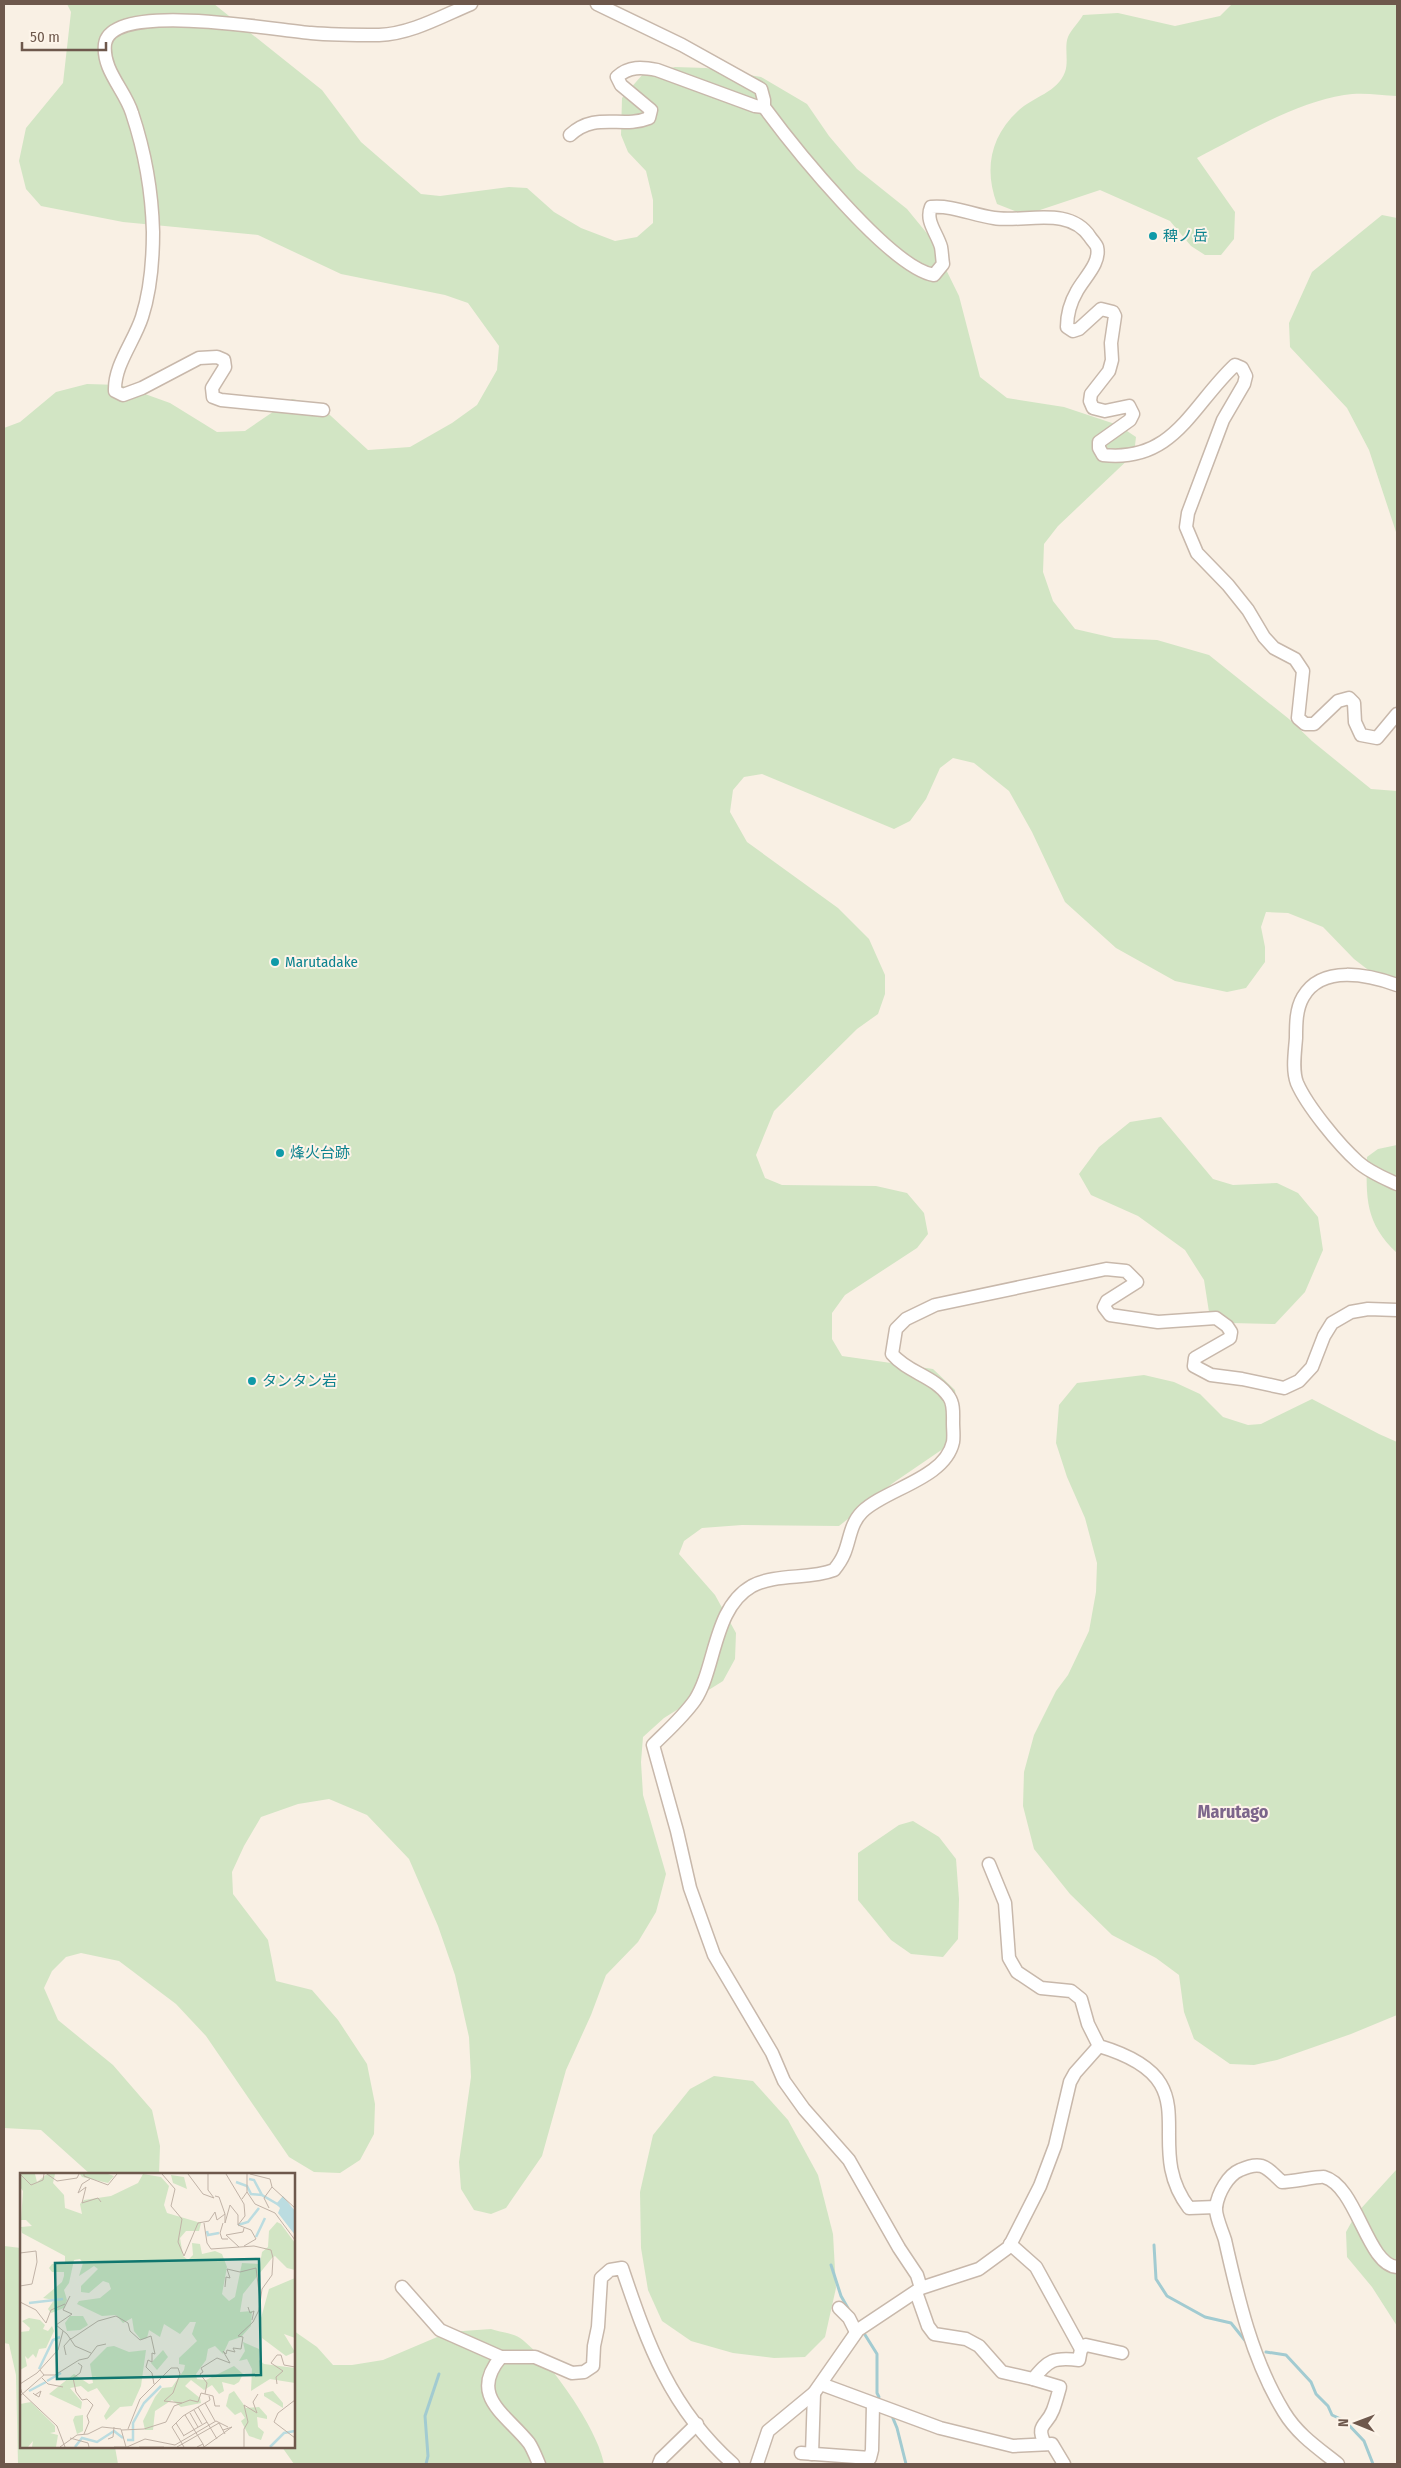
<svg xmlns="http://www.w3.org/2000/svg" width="1401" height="2468" font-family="'Fira Sans Condensed','Noto Sans JP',sans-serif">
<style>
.green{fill:#d2e5c4}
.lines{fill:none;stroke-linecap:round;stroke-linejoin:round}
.stream{stroke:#a2cbd1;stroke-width:3}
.minor-casing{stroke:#c8b8ab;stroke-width:15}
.minor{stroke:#fff;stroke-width:12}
.culture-dot{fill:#0f9aa8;stroke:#fdf4e9;stroke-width:2}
.labels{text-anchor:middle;stroke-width:4;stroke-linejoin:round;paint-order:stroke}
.culture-label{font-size:15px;fill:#0d838f;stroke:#fdf4e9;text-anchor:start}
.quarter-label{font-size:18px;font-weight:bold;fill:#7c658b;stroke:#fdf4e9}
.inset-river{fill:none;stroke:#bbdce0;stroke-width:2.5}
.inset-road{fill:none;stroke:#c1b3a7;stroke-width:1}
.view{fill:#0f766e;fill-opacity:0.15;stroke:#0f766e;stroke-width:2.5}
.inset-edge{fill:none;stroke:#6e584c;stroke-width:2.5}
</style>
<rect width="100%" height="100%" fill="#f9f0e4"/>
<g class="green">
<polygon points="67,4 214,4 322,90 361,142 421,194 440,196 509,187 527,188 554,212 581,228 615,241 637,237 653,223 653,200 646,171 628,152 621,135 622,98 643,74 675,67 706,68 761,77 807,104 829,136 857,169 907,209 930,237 959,296 980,377 1007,398 1064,407 1118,425 1136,437 1134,454 1058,526 1044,544 1043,572 1053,601 1075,629 1114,638 1157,640 1209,655 1289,719 1312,741 1371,789 1397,791 1397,992 1354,959 1323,927 1288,913 1266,912 1261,927 1265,947 1265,962 1246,988 1227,992 1175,981 1116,948 1065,902 1032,832 1009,791 974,763 953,758 940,768 926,799 910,821 894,829 762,774 744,777 733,790 730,812 747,842 838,908 869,939 885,975 885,994 878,1014 857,1029 774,1111 756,1155 765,1178 782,1185 876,1186 907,1193 924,1213 928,1234 917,1248 845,1295 832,1313 832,1339 842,1356 933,1369 955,1390 960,1426 956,1440 893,1483 839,1526 742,1525 702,1528 684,1541 679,1554 715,1595 736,1633 735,1659 723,1681 664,1718 643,1737 641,1762 643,1795 666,1874 656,1912 638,1942 606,1975 591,2015 566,2070 542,2156 506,2208 491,2214 474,2210 461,2189 459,2162 471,2077 469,2037 455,1975 438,1926 409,1859 367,1815 329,1799 298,1804 261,1817 244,1846 232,1872 233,1894 268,1940 276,1981 312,1990 338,2020 367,2064 375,2104 374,2134 360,2160 340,2173 314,2172 289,2157 206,2036 176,2004 119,1961 81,1953 66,1957 52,1971 44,1988 58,2020 113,2065 152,2110 160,2146 159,2174 90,2174 41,2130 4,2128 4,428 20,422 56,392 87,384 120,385 170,403 217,432 245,431 292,399 319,405 368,450 410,447 452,423 477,405 497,370 499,346 468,303 445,295 341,274 258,235 123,222 41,206 26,189 19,161 26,128 63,83 71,12"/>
<path d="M1232 4H1397V96C1380 95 1361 92 1344 95 1294 103 1242 135 1197 158L1235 212 1234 239 1221 255H1205L1191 246 1170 221 1100 190 1025 215 997 204C984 170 990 136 1019 110 1033 97 1058 92 1065 72 1069 61 1064 47 1068 37 1071 30 1079 22 1083 15L1118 13 1175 26 1220 16Z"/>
<polygon points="1382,215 1397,218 1397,535 1369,450 1347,408 1290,347 1289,323 1312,272"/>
<polygon points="1161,1117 1213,1179 1233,1185 1277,1183 1298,1193 1318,1217 1323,1250 1305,1292 1275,1324 1231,1323 1209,1312 1204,1280 1185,1250 1138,1216 1091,1195 1079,1174 1099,1147 1130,1122"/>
<path d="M1397 1145V1253C1365 1223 1366 1198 1367 1157L1378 1149Z"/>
<polygon points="1144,1375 1174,1382 1200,1394 1223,1417 1248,1425 1261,1424 1312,1399 1379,1434 1397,1442 1397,2015 1351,2034 1277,2060 1254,2065 1230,2064 1194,2039 1184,2012 1179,1975 1156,1958 1112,1935 1070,1894 1034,1849 1023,1806 1024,1772 1034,1735 1056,1691 1068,1675 1089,1631 1096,1592 1097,1563 1085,1518 1067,1477 1056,1443 1059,1405 1077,1383"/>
<polygon points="913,1821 939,1837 956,1859 959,1899 958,1939 943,1957 911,1954 891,1940 858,1900 858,1853 899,1825"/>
<polygon points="714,2076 753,2081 788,2120 818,2175 833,2234 836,2288 825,2337 805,2357 774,2358 733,2353 691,2341 662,2321 648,2290 641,2248 640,2192 653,2135 690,2089"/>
<polygon points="1397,2169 1397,2326 1372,2287 1347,2257 1346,2232 1356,2214"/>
<polygon points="4,2246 21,2248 21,2447 115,2447 118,2464 18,2464 16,2375 9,2344 4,2343"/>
<path d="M491 2329C499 2332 513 2333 520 2338 549 2359 598 2429 604 2464H294L282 2447H294V2331L317 2347 333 2365H352L383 2360 449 2332Z"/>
</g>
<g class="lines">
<g class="stream">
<polyline points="1154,2245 1156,2279 1167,2296 1205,2317 1231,2323 1247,2343"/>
<polyline points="831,2265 841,2296 849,2310"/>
<polyline points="862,2330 877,2354 877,2393 879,2397"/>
<polyline points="1266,2352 1286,2355 1311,2382 1316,2394 1328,2406 1332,2415 1345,2421 1364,2441 1373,2464"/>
<polyline points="892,2416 897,2428 906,2464"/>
<polyline points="426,2464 428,2456 425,2416 439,2374"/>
</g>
<g class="minor-casing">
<g id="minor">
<path d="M597 4 682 45 761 89 764 100V107C792 145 890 268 934 275L943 264C942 258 942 252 941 247 937 233 925 221 931 207 953 205 972 215 994 218 1024 223 1069 205 1090 237 1092 240 1096 244 1097 247 1101 263 1084 278 1077 291 1070 303 1067 314 1067 327L1073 331 1079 329 1101 309 1113 312 1115 316 1111 343 1112 360 1109 371 1091 394 1090 401 1093 408 1105 411 1129 406 1133 414 1130 420 1099 442V448L1103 455C1174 463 1192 405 1235 365L1242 368 1246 376 1244 384 1223 420 1188 513 1186 527 1197 553 1228 585 1248 610 1264 637 1274 648 1295 659 1303 671 1298 718 1305 724H1314L1338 701 1349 698 1354 703 1355 722 1361 735 1377 738 1397 714"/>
<path d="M570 135C596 111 622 129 649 118L651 110 621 85 617 77C629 66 642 67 657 70L755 106 764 107"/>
<path d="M323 410 221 400 213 397 212 388 225 367 224 360 217 357 199 358 142 388 123 395 115 391C114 365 134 342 142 317 151 289 153 262 153 232 152 192 145 152 132 113 125 90 102 70 105 44 111 0 273 30 311 33 333 35 357 35 379 35 411 34 442 16 471 4"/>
<path d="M1397 985C1369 975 1322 964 1303 997 1296 1009 1296 1024 1296 1038 1295 1052 1292 1070 1297 1083 1307 1106 1339 1145 1358 1162 1369 1172 1384 1178 1397 1184"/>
<path d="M989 1864 1005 1903 1009 1958 1017 1972 1041 1988 1071 1991 1081 1999 1088 2024 1099 2046C1216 2081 1138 2141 1189 2208L1216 2207"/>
<path d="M402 2287 440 2330 501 2357H535L572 2373 584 2372 593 2366 594 2346 598 2327 601 2278 610 2270 622 2268C648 2345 670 2408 733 2464"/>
<path d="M921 2288 917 2275 899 2248 849 2160 804 2109 784 2081 772 2053 714 1955 690 1888 677 1831 653 1745C667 1731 683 1717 695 1700 716 1668 713 1608 752 1586 777 1573 808 1580 834 1570 838 1565 842 1559 844 1554 850 1540 850 1524 862 1512 885 1489 945 1479 953 1442 954 1436 953 1429 953 1423 953 1414 954 1404 949 1397 935 1376 908 1373 892 1354L896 1329 906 1319 935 1305 1106 1269 1126 1271 1137 1282 1107 1301 1104 1307 1110 1315 1158 1322 1216 1318 1227 1326 1231 1332 1230 1338 1195 1358 1194 1366 1211 1375 1242 1379 1284 1388 1299 1381 1312 1367 1324 1336 1332 1323 1351 1312 1368 1309 1397 1310"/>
<path d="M916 2292 928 2326 934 2334 966 2339 979 2346 1002 2372 1033 2379C1049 2360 1053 2357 1079 2360L1081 2349 1036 2267 1010 2244"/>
<polyline points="839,2308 849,2318 856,2332"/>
<polyline points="1081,2349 1086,2345 1122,2353"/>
<path d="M501 2357C468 2396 506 2414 529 2443 533 2449 536 2457 539 2464"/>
<path d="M1033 2379 1060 2387C1058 2394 1056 2402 1053 2410 1047 2426 1035 2424 1045 2444"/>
<polyline points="821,2384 940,2428 1013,2446 1052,2444 1064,2464"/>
<polyline points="801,2453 870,2458 872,2450 873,2405"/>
<polyline points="812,2454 814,2393"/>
<polyline points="659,2464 661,2459 697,2424"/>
<polyline points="757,2464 768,2431 814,2393 858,2330 921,2288 979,2269 1009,2247 1040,2186 1055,2146 1070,2082 1075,2073 1099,2046"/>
<path d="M1338 2464C1318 2448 1298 2435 1284 2412 1252 2360 1238 2298 1225 2240 1222 2230 1215 2216 1216 2207 1218 2193 1228 2175 1240 2170 1262 2160 1266 2167 1282 2182 1291 2182 1320 2176 1324 2177 1357 2186 1367 2265 1397 2267"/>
</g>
</g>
<use href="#minor" class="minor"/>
</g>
<g class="culture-dot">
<circle cx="1153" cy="236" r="5"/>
<circle cx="275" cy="962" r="5"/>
<circle cx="280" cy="1153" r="5"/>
<circle cx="252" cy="1381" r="5"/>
</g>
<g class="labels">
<g class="culture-label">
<text x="1163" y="241">稗ノ岳</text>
<text x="285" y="967">Marutadake</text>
<text x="290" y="1158">烽火台跡</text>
<text x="262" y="1386">タンタン岩</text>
</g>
<g class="quarter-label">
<text x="1233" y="1818">Marutago</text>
</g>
</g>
<g transform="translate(20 2173)">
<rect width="275" height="275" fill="#f9f0e4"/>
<path d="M0 1H15L17 9 27 1H35L33 10 44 22 45 35 62 41 60 31 64 27 91 23 118 10 123 1 141 4 149 13 144 32 147 40 181 50 179 58H166L160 65 163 83 168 87 173 82 172 70 180 71 182 81 195 78 202 81 207 94 202 121 209 128 215 124 222 90 240 91 242 79 248 74 249 58 257 49 261 51 275 70V97L267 95 255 83 252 85 223 121 220 139 232 138 231 153 221 164 209 168 203 181 195 173 188 176 186 187 176 201 177 206 186 207 214 193 223 201 219 209 214 212 202 209 204 218 199 221 192 212 184 217 171 207 165 213 180 225 181 230 161 234 152 227 135 238 133 257H125L123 248 135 224 142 215 152 214 164 197 165 192 159 191V185L177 168 172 161 176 149H170L160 161 144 151 140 164 129 157 127 165 121 167 114 158 112 145 103 150 96 142 82 143 57 131 59 128 80 125 91 116 89 110 83 108 69 120 61 119V113L78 96 74 93 59 103 63 90 60 86 54 87 49 110 44 117 47 127 44 135 31 140 28 136 34 127 23 125 42 109 44 103V99H32L29 95 32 91 45 90V83L2 60 1 54 12 53 6 47H1L3 18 0 14ZM60 1H88L94 3 88 10 62 4ZM151 2 164 4 167 16 153 10ZM275 105V165L264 161 275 179 266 183 242 165 241 145 249 116ZM50 143H63L68 152 60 157 47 158 45 150ZM9 145 20 147 25 152 23 156 28 158 32 153 34 158 26 175 19 176 16 185 13 181 8 186 5 183 7 193 0 197V159L9 158 10 155 2 148ZM223 169 239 176V187L244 191 275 195V210L250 206 231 218 232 196 227 186 219 188 225 178ZM94 173 109 179 126 177 121 213 112 233 100 234 86 247 84 243 90 233 77 215 68 219 61 213 50 215 62 229 61 236 29 221 54 201 69 211 73 210 70 191 87 174ZM143 177 148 184 137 197 131 190ZM214 218 226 235 239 234 247 243V246L237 244 238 254 244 259 241 267 229 263 221 248 225 245 221 239 215 242 206 233 209 221ZM253 218 263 230V235L244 223V220ZM11 229 35 253V259L30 260 38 262 36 274H12L13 268 8 274H0V231ZM63 242V258L57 261 53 247 55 243Z" fill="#d2e5c4"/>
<path d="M263 23 275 38V62L258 40 260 35 256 31Z" fill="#bbdce0"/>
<path class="inset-river" d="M229 6 234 7 242 22 259 32M216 9 227 13 231 21 242 22M218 52 228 49 239 35M187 58 188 62 199 60M236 64 245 45M9 130 43 126M19 196 33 167 40 164M27 208 41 200M9 218 26 209M107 267H113V250L124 230 141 213M55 274 62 265 77 269 94 258 103 265M250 274 264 260 275 258"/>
<path class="inset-road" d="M0 1 11 12 23 7 24 1M27 1 37 8 57 5 59 1M64 1V3L88 12 97 1M142 1 155 16 151 33 162 46 158 69 164 83 178 50 189 48 195 39 197 47 205 41V50L210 32 218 42V52M168 1 183 21 194 25 188 17V1M206 1 224 31 225 43 218 52M230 1 250 6 252 14 275 35M70 6 62 11 58 20 66 14 62 30 78 25 81 29M227 19 235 31 255 40 275 67M195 23 199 24 205 41M222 26 227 19V1M249 35 244 25 252 14M184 50 187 70 191 76 234 73 251 77 253 85 252 102 242 116 239 137 233 149 218 163 223 164 221 176 213 175 215 179 207 177 206 181 203 178 210 190 197 185 181 195 183 199 180 201 187 210 185 221M203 50 200 60 202 66H208M218 52 231 57 236 66 224 73M219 74 206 62 223 59 224 55M0 80 16 78 17 89 12 111 0 113M205 114 206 104 210 105 207 96 220 99 236 95 240 127M50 123 43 137 52 141 36 152 47 161 55 173 71 180M0 129 16 137 26 150 31 137 45 131M228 134 230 140 234 138 232 147M51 166 78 148 96 143 108 150 110 158 120 167 131 163 135 181 132 180V189L128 187 126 194 132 200 134 211M46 182 44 173 51 165M58 190 62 193 60 200 53 205 56 219 62 227 67 226 73 232 67 243 69 249 64 261M20 197 24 202H35L59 187 68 185 77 173 86 171M22 205 28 211 43 214M0 211 17 200 38 177 43 158M257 211 256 204 263 198 251 190 257 182H261L264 192 275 194M0 214 2 220 37 253 45 274M13 220 14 221 19 224 21 218 15 222M0 223 24 202M185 230 195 248M178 234 197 266M174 237 182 251M170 240 178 254M165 242 183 271M156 250 164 263M108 256 120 226 151 195H158L160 201 153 220 144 228 162 230M102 257 124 256 146 249 154 233 170 227 178 229 181 220 193 223 195 233H200M163 263 187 249M50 265 68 270 69 274M275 265 254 249 258 240 275 227M88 266 93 264 94 254M40 274 57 262 68 261 82 254 101 256 106 274M94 274H107L125 266 155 272 196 248 208 254M119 274H144M157 274 199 250 205 261M164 274 152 254 163 243 190 227 189 223M177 274 183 271 184 274 212 254 203 257M224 274V256L228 249 224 232 237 240 233 229 238 221"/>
<path class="view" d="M239 86 241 202 37 206 35 90Z"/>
<rect width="275" height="275" class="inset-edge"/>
</g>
<rect width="1401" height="2468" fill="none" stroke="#6e584c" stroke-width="10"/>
<g transform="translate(1356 2423) rotate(271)" stroke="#fdf4e9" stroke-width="4" paint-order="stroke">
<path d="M0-4L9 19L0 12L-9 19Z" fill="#6e584c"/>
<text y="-8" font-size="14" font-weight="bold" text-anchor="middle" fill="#6e584c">N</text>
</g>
<path d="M22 42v8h84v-8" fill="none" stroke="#6e584c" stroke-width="2.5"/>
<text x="30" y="42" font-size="15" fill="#6e584c" stroke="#fdf4e9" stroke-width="4" paint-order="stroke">50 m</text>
</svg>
